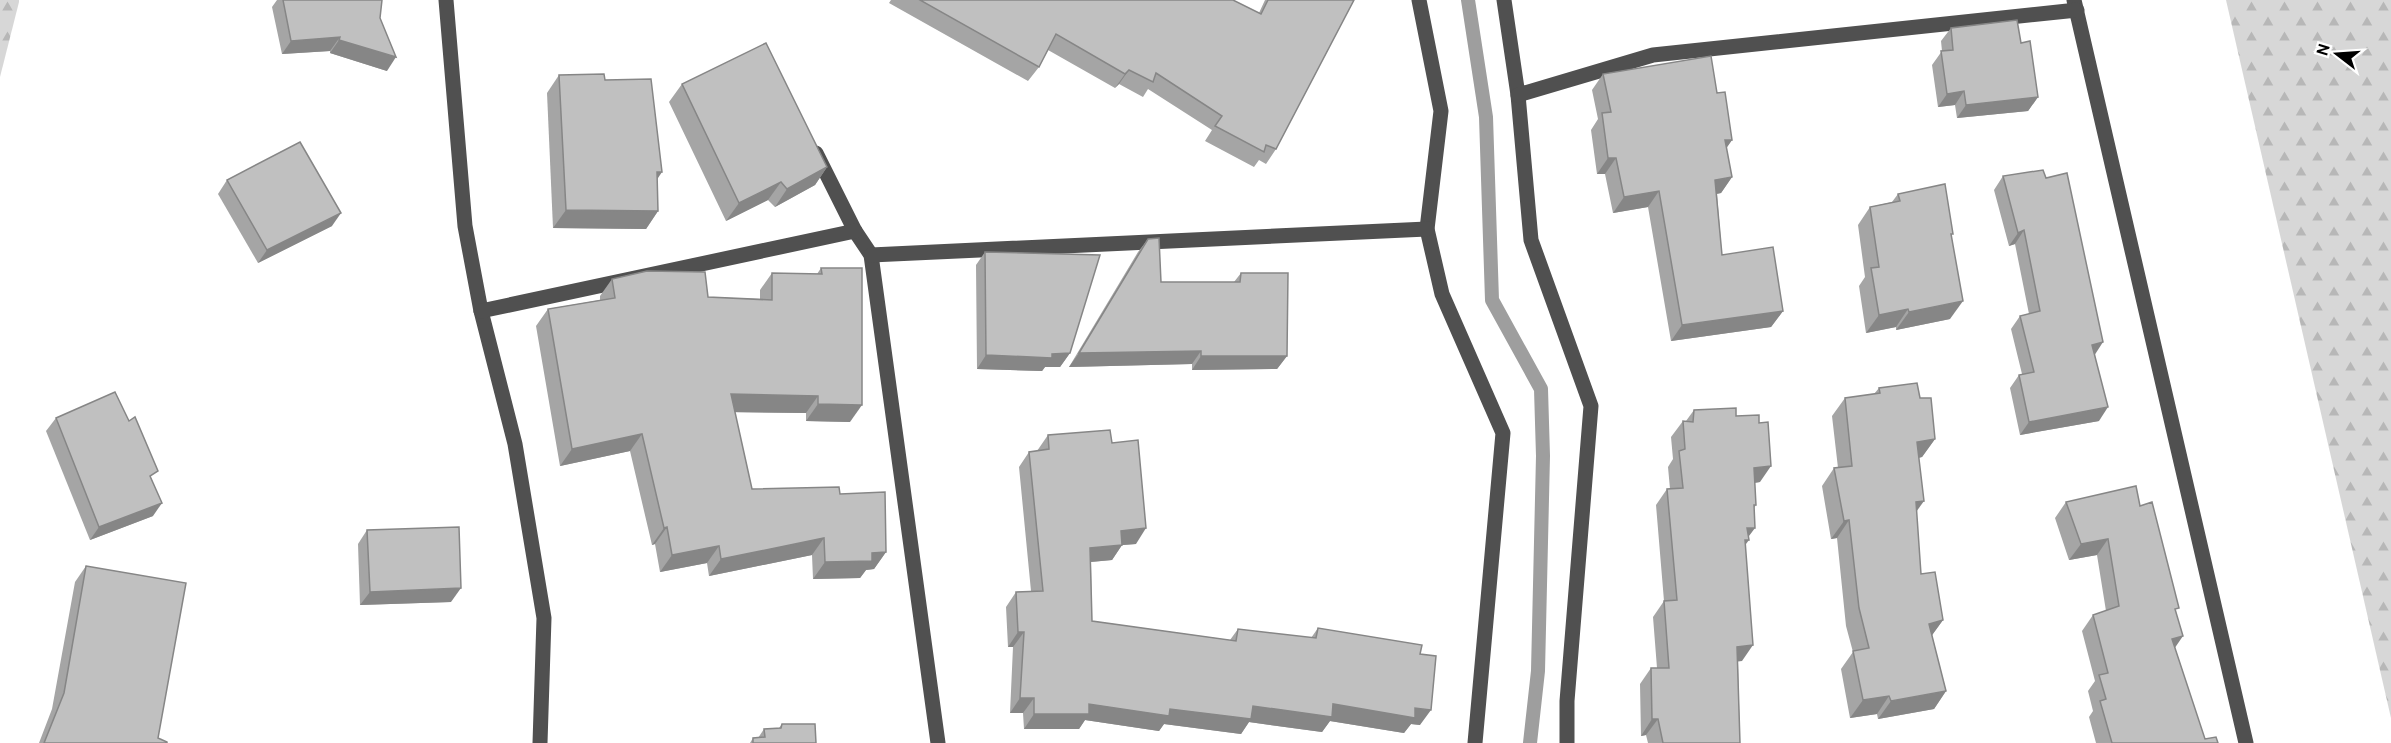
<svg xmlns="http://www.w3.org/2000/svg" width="2391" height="743" font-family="Cabin,sans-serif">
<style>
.forest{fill:url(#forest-firs)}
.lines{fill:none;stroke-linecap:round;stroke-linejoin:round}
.stream{stroke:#9e9e9e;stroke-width:14}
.minor{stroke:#505050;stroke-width:15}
.wall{fill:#a5a5a5}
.shaded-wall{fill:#868686}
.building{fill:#c0c0c0;stroke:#868686;stroke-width:1.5}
</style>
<defs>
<pattern id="forest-firs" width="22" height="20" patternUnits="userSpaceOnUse" patternTransform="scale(1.5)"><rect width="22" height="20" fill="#d7d7d7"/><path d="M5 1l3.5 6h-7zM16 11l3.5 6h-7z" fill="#b7b7b7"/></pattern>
</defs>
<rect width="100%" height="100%" fill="#fff"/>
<g class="forest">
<polygon points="0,0 19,0 19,2 0,77"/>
<polygon points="2226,0 2391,0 2391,718"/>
</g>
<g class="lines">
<polyline class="stream" points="1468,0 1486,117 1492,300 1541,389 1543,456 1538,671 1530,743"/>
<g class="minor">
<polyline points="446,0 465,226 481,311 515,444 544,618 540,743"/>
<polyline points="1419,0 1441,111 1427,229 1442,294 1503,433 1475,743"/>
<polyline points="1504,0 1518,95 1531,240 1591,406 1567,701 1567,743"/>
<polyline points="2074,0 2246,743"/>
<polyline points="1518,95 1653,55 2077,10"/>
<polyline points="816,153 855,231 871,255 938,743"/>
<polyline points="871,255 1427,229"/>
<polyline points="481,311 855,231"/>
</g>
</g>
<g class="wall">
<polygon points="277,0 382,0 380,18 387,71 330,53 330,51 282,54 272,7"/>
<polygon points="891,0 1232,0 1259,13 1265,0 1354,0 1276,149 1266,164 1259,160 1254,167 1205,141 1212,130 1148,89 1143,97 1119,84 1115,88 1048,50 1039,67 1028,81 889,3"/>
<polygon points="1951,28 2021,43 2038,97 2028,111 1957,118 1955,105 1938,107 1932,65 1942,51 1941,41"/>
<polygon points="1603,74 1717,93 1732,140 1726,148 1732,177 1721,193 1717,194 1722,255 1783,311 1771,327 1671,341 1648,207 1613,213 1605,174 1597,174 1591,130 1598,119 1592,90"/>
<polygon points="559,75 605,80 657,179 658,211 646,229 553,228 547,93"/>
<polygon points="682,84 827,167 815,185 775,207 768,200 726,221 669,102"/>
<polygon points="2003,176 2095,354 2099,421 2020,435 2010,388 2019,375 2022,374 2011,329 2020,316 2029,314 2015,244 2009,246 1994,190"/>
<polygon points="227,180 332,226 258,263 218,194"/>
<polygon points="1898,194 1951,237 1950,319 1896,330 1896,327 1866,333 1859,286 1865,277 1858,225 1870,207 1892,202"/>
<polygon points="1148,239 1161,282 1234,282 1241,273 1287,356 1277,369 1192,370 1192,364 1069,367 1138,252"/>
<polygon points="985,252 1070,353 1060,367 1045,367 1042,371 977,369 976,265"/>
<polygon points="821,268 850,422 806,421 806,413 735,412 752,489 840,494 886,552 874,569 866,570 860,578 813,579 812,555 709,576 707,563 660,572 655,544 652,545 630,451 560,466 536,326 548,309 600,300 600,296 612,279 708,297 760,299 760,290 772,273 817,274"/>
<polygon points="1879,388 1920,398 1935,439 1922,457 1919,458 1916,512 1921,574 1943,620 1932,635 1946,691 1934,709 1878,719 1877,714 1850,718 1841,669 1853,652 1846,626 1837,538 1831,539 1822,486 1834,468 1838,468 1832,416 1845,398 1874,394"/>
<polygon points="1694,410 1736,416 1760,482 1755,483 1756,505 1754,508 1748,537 1745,545 1742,661 1738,661 1740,743 1648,743 1646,735 1641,736 1640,684 1651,668 1657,668 1653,617 1664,601 1656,505 1667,489 1670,489 1668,467 1673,459 1671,437 1683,421 1686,421"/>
<polygon points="56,418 152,479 153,516 90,540 46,431"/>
<polygon points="1048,435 1112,443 1136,544 1122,545 1112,560 1091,562 1092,621 1230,640 1238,629 1311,638 1318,628 1420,654 1420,725 1411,724 1404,733 1330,721 1322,732 1249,722 1241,734 1164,724 1159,731 1085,720 1079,729 1024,729 1023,713 1010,713 1013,647 1008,647 1006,607 1016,592 1031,591 1019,467 1029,452 1037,451"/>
<polygon points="2066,502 2140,506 2176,612 2175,648 2205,739 2218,743 2096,743 2089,717 2093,711 2088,691 2095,681 2082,631 2093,615 2106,611 2097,555 2069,560 2055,518"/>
<polygon points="367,530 451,602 360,605 358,544"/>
<polygon points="86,566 158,738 167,743 39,743 52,709 75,582"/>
<polygon points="782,724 816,743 750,743 753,738 758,738 764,729 779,728"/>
</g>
<g class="shaded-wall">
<polygon points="340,37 330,51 282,54 291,41"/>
<polygon points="339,40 396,57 387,71 330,53"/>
<polygon points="1129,70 1119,84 1115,88 1125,74"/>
<polygon points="1964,91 1955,105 1938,107 1947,94"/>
<polygon points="2038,97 2028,111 1957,118 1966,105"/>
<polygon points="1725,140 1732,140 1721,156"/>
<polygon points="1608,158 1616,158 1605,174 1597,174"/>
<polygon points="827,167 815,185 775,207 787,189"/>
<polygon points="657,172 662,172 650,190"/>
<polygon points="1732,177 1721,193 1704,196 1715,180"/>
<polygon points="781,182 768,200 726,221 739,203"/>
<polygon points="1659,191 1648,207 1613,213 1624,197"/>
<polygon points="566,210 658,211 646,229 553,228"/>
<polygon points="341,213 332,226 258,263 267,250"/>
<polygon points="2024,230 2015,244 2009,246 2018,233"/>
<polygon points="1963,301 1950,319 1896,330 1909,312"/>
<polygon points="1908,309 1896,327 1866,333 1879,315"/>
<polygon points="1783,311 1771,327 1671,341 1682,325"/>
<polygon points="2103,342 2094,356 2092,345"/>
<polygon points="1201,351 1192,364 1069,367 1079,353"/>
<polygon points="1070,353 1060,367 1045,367 1042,371 977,369 986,355"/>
<polygon points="1201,356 1287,356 1277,369 1192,370"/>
<polygon points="731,394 818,396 806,413 719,412"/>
<polygon points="818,404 862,405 850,422 806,421"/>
<polygon points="2108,407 2099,421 2020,435 2029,422"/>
<polygon points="642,434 630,451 560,466 572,449"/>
<polygon points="1935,439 1922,457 1905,460 1917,442"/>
<polygon points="1771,466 1760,482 1743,484 1754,468"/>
<polygon points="1924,501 1911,519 1916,502"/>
<polygon points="162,503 153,516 90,540 99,527"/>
<polygon points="1849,520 1837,538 1831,539 1844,521"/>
<polygon points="667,527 655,544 652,545 664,528"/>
<polygon points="1146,528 1136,544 1110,546 1121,531"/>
<polygon points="1747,528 1755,528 1746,540 1749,540 1737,556"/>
<polygon points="824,538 812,555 709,576 721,559"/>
<polygon points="2108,539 2097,555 2069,560 2081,544"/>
<polygon points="1122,545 1112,560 1079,563 1090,548"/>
<polygon points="719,546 707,563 660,572 672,555"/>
<polygon points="886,552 874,569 866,570 860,578 813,579 825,562 872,553"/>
<polygon points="461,588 451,602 360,605 370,592"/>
<polygon points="1943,620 1930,638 1929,624"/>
<polygon points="1018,632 1024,632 1013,647 1008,647"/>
<polygon points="2183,636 2172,652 2172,639"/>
<polygon points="1753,645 1742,661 1726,663 1737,647"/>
<polygon points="1946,691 1934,709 1878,719 1891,701"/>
<polygon points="1889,696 1877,714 1850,718 1863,700"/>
<polygon points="1020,698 1034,698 1023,713 1010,713"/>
<polygon points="1089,704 1170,709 1333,704 1415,708 1431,710 1420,725 1411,724 1404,733 1330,721 1322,732 1249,722 1241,734 1164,724 1159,731 1085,720 1079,729 1024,729 1034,714"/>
<polygon points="1652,719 1658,719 1646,735 1641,736"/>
</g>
<g class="building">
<polygon points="283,0 382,0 380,18 396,57 339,40 340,37 291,41"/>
<polygon points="920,0 1233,0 1261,14 1268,0 1354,0 1276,149 1266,145 1264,152 1215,126 1222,116 1156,73 1153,82 1129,70 1125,74 1056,34 1039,67"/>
<polygon points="2017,20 2021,43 2030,41 2038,97 1966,105 1964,91 1947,94 1941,51 1953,50 1951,28"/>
<polygon points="766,43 827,167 787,189 781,182 739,203 682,84"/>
<polygon points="1711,56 1717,93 1725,92 1732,140 1725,140 1732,177 1715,180 1722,255 1773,247 1783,311 1682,325 1659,191 1624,197 1616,158 1608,158 1602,113 1611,112 1603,74"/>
<polygon points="604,74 605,80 651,79 662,172 657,172 658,211 566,210 559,75"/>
<polygon points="300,142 341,213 267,250 227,180"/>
<polygon points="2043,170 2046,178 2067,173 2103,342 2092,345 2108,407 2029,422 2019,375 2034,372 2020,316 2040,311 2024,230 2018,233 2003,176"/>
<polygon points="1945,184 1953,234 1951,234 1963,301 1909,312 1908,309 1879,315 1871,268 1879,267 1870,207 1900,201 1898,194"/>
<polygon points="1159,238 1161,282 1240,282 1241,273 1288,273 1287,356 1201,356 1201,351 1079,353 1148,239"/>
<polygon points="985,252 1100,255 1070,353 1052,354 1052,358 986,355"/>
<polygon points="821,268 862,268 862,405 818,404 818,396 731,394 752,489 839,487 840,494 885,492 886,552 872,553 872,561 825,562 824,538 721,559 719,546 672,555 667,527 664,528 642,434 572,449 548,309 615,298 612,279 647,271 705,272 708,297 772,300 772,273 822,274"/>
<polygon points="1917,383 1920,398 1931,398 1935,439 1917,442 1924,501 1916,502 1921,574 1935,572 1943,620 1929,624 1946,691 1891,701 1889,696 1863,700 1853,651 1869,648 1859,608 1849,520 1844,521 1834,468 1852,466 1845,398 1880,393 1879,388"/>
<polygon points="115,392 129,421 135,417 158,471 150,476 162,503 99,527 56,418"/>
<polygon points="1736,408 1736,416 1759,415 1759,423 1768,422 1771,466 1754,468 1756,505 1754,505 1755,528 1747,528 1749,540 1745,540 1753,645 1737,647 1740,743 1663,743 1658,719 1652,719 1651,668 1669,668 1664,601 1677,600 1667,489 1683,488 1679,451 1685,449 1683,421 1693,422 1694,410"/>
<polygon points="1110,430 1112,443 1138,440 1146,528 1121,531 1122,545 1090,548 1092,621 1236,641 1238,629 1316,638 1318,628 1422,645 1420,654 1436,656 1431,710 1415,708 1415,718 1333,704 1332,717 1253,706 1251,719 1170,709 1169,716 1089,704 1089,714 1034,714 1034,698 1020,698 1024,632 1018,632 1016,592 1043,591 1029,452 1049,449 1048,435"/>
<polygon points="2136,486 2140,506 2152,502 2179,608 2175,609 2183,636 2172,639 2205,739 2216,737 2218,743 2112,743 2100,701 2106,699 2099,675 2108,673 2093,615 2119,606 2108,539 2081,544 2066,502"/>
<polygon points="459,527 461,588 370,592 367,530"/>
<polygon points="86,566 186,583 158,738 167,742 167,743 44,743 64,693"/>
<polygon points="782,724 815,724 816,743 753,743 753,738 765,737 764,729 781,728"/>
</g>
<g transform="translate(2337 54) rotate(287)" stroke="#ffffff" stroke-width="4.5" paint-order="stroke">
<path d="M0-4.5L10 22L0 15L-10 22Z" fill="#000000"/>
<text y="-9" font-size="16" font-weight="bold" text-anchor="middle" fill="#000000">N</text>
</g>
</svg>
